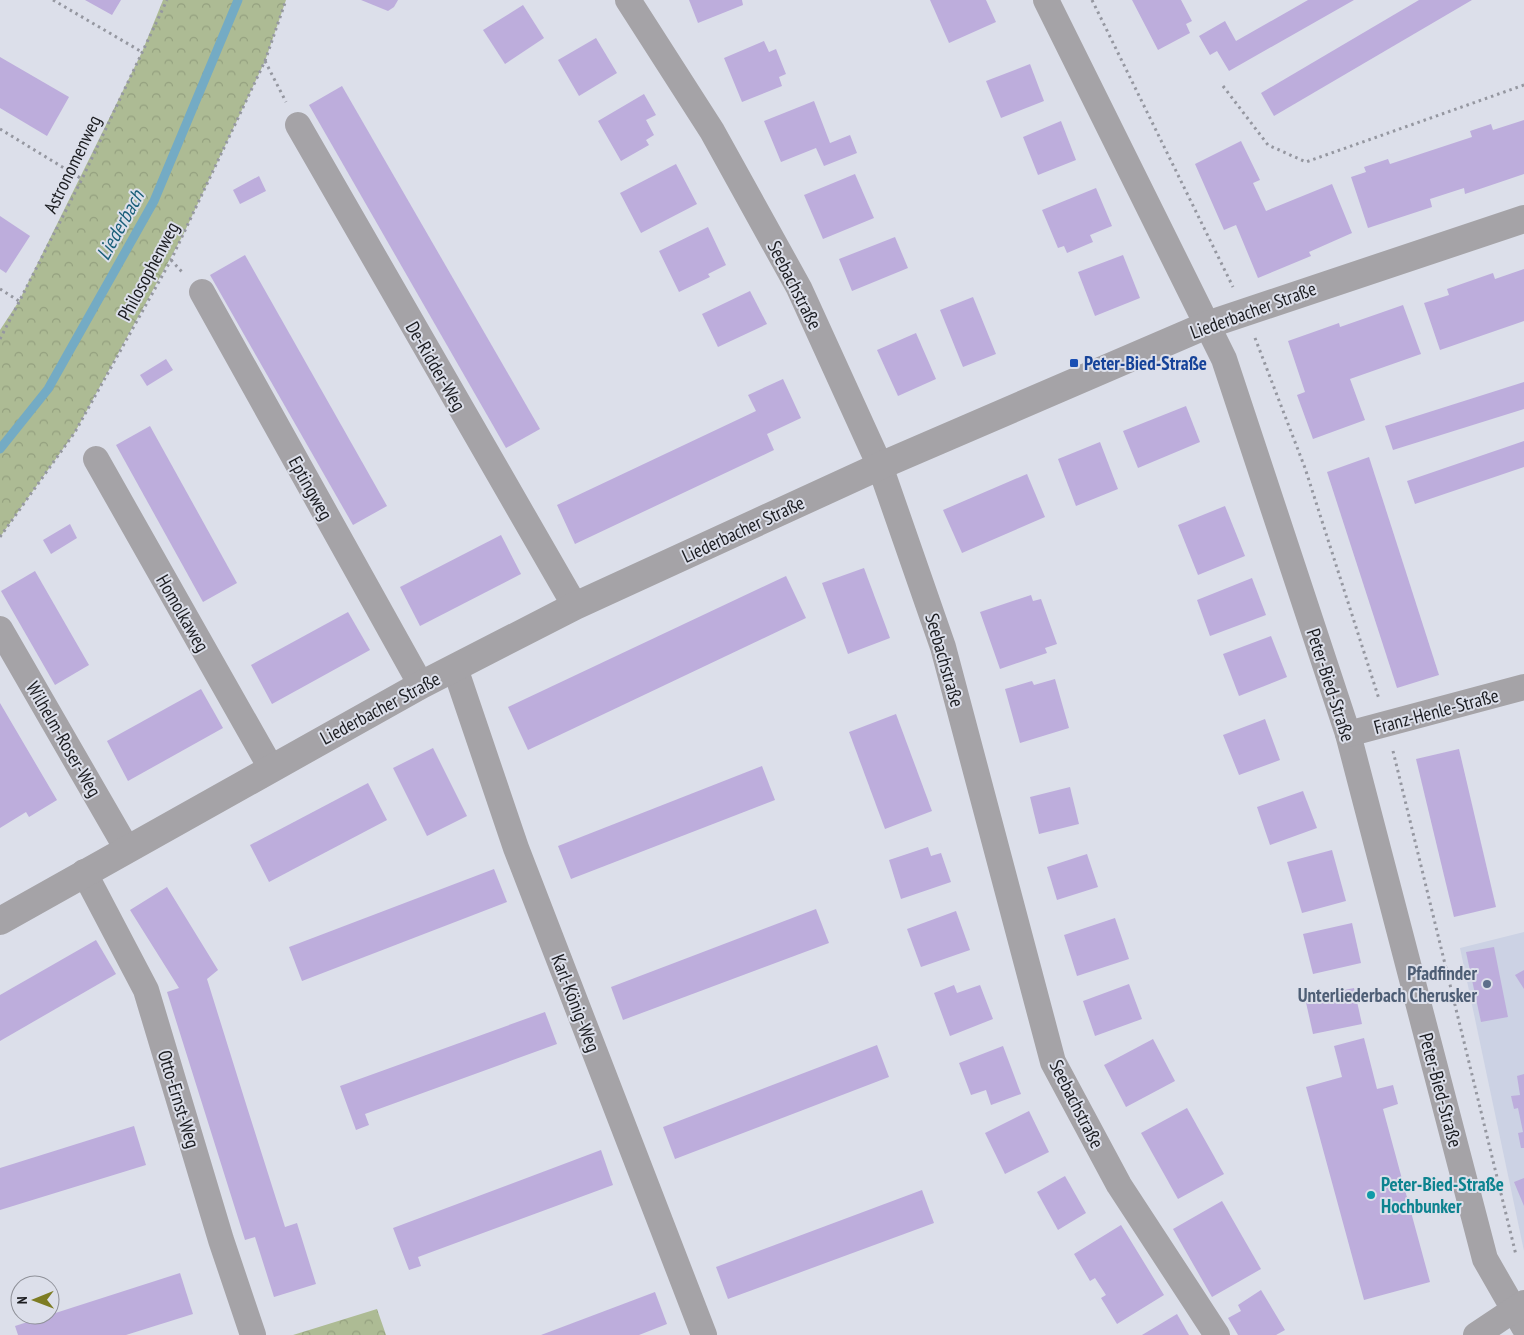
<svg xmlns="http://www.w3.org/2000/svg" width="1524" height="1335" font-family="'PT Sans Narrow',sans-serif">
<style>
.built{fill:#ccd2e4}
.park{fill:url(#park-crowns)}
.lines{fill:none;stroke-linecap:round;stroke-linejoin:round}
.stream{stroke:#74abc4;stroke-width:9}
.building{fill:#bdaddc}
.path{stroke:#9597a0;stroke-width:3;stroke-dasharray:2.5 4;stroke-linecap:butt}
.minor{stroke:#a5a3a7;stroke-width:26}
.tertiary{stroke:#a5a3a7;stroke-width:28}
.transit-dot{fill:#1a4fb4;stroke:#dcdfea;stroke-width:2}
.service-dot{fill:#5c6f8a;stroke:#dcdfea;stroke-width:2}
.culture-dot{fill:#0f9aa8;stroke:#dcdfea;stroke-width:2}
.labels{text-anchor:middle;stroke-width:4;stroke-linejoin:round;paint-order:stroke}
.street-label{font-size:19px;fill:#1b1c20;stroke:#dcdfea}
.transit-label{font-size:19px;font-weight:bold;fill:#164399;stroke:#dcdfea;text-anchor:start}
.service-label{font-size:19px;font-weight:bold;fill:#4e5e75;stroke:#dcdfea;text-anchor:end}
.culture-label{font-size:19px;font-weight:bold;fill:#0d838f;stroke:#dcdfea;text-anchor:start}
.water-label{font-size:20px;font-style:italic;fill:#1c607a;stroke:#dcdfea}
</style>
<defs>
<pattern id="park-crowns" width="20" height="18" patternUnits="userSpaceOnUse" patternTransform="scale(1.25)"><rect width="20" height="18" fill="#adbb94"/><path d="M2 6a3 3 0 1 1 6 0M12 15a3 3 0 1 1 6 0" fill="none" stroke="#94a07f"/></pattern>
</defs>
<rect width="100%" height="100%" fill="#dcdfea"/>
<polygon class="built" points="1524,932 1524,1251 1460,948"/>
<g class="park">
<polygon points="163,0 286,0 265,61 183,235 75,432 0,537 0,330 19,301 142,52"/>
<polygon points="377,1309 386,1335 293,1335"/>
</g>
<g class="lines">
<polyline class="stream" points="0,449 48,389 154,201 238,0"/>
</g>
<g class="building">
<polygon points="85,0 121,0 112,15"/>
<polygon points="361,0 398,0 394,7 388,11"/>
<polygon points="689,0 742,0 743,5 698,23"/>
<polygon points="930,0 986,0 996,22 949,43"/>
<polygon points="1132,0 1181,0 1192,21 1186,24 1190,33 1158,50"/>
<polygon points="1308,0 1354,0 1229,71 1217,51 1210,55 1199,36 1225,21 1236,41"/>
<polygon points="1419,0 1472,0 1274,116 1261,93"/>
<polygon points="523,5 544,38 505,64 483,30"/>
<polygon points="596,38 617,73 579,96 558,60"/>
<polygon points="764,41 769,52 776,49 786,74 779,77 782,86 742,102 724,58"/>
<polygon points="0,57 69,97 47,136 0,108"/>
<polygon points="1030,64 1044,101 1001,118 986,81"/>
<polygon points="342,86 540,429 506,448 309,105"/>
<polygon points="644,94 656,115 646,120 654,135 646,140 649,145 621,161 598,121"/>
<polygon points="814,101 830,143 850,135 857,153 824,166 816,148 781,162 764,121"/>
<polygon points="1524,120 1524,174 1465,194 1464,188 1430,199 1432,207 1368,228 1351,177 1366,172 1364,167 1388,159 1390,164 1472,137 1470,131 1491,124 1493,130"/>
<polygon points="1061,121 1076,160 1038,175 1023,137"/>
<polygon points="1241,141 1260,180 1253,183 1266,211 1332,184 1352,233 1309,252 1311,256 1258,278 1236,225 1224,230 1195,164"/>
<polygon points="676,164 697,204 641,233 620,193"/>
<polygon points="855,174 874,218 823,239 804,195"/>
<polygon points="259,176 266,191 240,204 233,190"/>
<polygon points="1096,188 1112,226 1090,235 1093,242 1067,253 1064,246 1058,248 1042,210"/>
<polygon points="0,216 30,236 6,273 0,269"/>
<polygon points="708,227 726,265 708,274 710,277 679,292 659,251"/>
<polygon points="895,237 908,268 852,291 839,259"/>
<polygon points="245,255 387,506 353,525 210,275"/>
<polygon points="1123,255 1140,298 1095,316 1078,272"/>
<polygon points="1524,269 1524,321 1440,350 1424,303 1449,295 1447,289 1493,273 1495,279"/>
<polygon points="750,291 767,324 718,347 702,314"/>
<polygon points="973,297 996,354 963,367 940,310"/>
<polygon points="1403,305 1421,354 1350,379 1365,420 1313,439 1297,395 1305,392 1288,341 1339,323 1340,327"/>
<polygon points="916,333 936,379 898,396 877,350"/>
<polygon points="166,359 173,370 147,386 140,375"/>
<polygon points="783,379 801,418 767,434 774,450 575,544 557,505 756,411 748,395"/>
<polygon points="1524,382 1524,409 1393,450 1385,426"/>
<polygon points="1186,406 1200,442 1138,468 1123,431"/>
<polygon points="150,426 237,583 203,602 116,445"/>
<polygon points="1524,441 1524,467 1415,504 1407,481"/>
<polygon points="1100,442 1118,489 1076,506 1058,459"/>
<polygon points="1369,457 1439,675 1397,688 1327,472"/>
<polygon points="1027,474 1045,517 962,553 943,510"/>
<polygon points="1225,506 1245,556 1198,575 1178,525"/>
<polygon points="70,524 77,538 51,554 43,540"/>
<polygon points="501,535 521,574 420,626 400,587"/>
<polygon points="864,568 890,638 848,654 822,583"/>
<polygon points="35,571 89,665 55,685 1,591"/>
<polygon points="786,576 806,618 528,750 508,707"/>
<polygon points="1252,578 1266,615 1210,636 1197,600"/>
<polygon points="1031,595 1033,601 1041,599 1057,644 1045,648 1047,653 1000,669 980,612"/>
<polygon points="348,612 370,650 272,704 251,665"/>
<polygon points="1271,636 1287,677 1239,696 1223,654"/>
<polygon points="1055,679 1069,728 1020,743 1005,689 1032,681 1034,685"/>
<polygon points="201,689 223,728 128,781 107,741"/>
<polygon points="0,703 57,800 29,817 26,812 0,828"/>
<polygon points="896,714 932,811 885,829 849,732"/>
<polygon points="1265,719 1280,760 1239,775 1223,735"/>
<polygon points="433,748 467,816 427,836 393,768"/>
<polygon points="1459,749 1496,907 1454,917 1416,759"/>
<polygon points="762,766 775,800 571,879 558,846"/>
<polygon points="368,783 387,820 269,882 250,845"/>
<polygon points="1070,787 1079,824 1039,834 1030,797"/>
<polygon points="1303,791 1317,828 1270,845 1257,807"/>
<polygon points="928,847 931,856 941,853 951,882 901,899 889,860"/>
<polygon points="1332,850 1346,901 1302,913 1287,862"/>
<polygon points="1087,854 1098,887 1057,900 1047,867"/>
<polygon points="494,869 507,902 302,981 289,947"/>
<polygon points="167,887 218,970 207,979 246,1104 285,1227 297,1223 316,1284 274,1297 255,1237 245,1240 167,992 179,988 130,910"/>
<polygon points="816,909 829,943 623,1020 611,987"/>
<polygon points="956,911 970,950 921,967 907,929"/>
<polygon points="1115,918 1129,959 1077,976 1064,935"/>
<polygon points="1352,923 1361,963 1313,974 1303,934"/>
<polygon points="96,940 116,974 0,1041 0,995"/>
<polygon points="1494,947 1508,1017 1481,1022 1466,952"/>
<polygon points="1524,970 1524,989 1515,975"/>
<polygon points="1129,984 1142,1019 1095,1036 1083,1001"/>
<polygon points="954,985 957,993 980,985 993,1019 950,1036 934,993"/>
<polygon points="1354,988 1362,1024 1313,1034 1305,998"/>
<polygon points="545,1012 557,1044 365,1114 369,1125 356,1130 340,1086"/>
<polygon points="1364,1038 1377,1089 1393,1085 1398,1104 1383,1109 1430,1282 1364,1300 1306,1087 1342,1077 1334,1046"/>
<polygon points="1153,1039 1175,1081 1126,1107 1104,1065"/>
<polygon points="877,1045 889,1077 675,1159 663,1127"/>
<polygon points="1003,1046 1021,1094 991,1105 986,1090 971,1095 959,1063"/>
<polygon points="1524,1074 1524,1148 1521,1148 1518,1133 1523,1132 1518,1108 1514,1109 1511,1096 1520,1095 1517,1076"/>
<polygon points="1187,1108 1224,1174 1178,1199 1141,1133"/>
<polygon points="1029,1111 1049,1152 1005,1174 985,1133"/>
<polygon points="134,1126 146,1165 0,1210 0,1168"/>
<polygon points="601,1150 613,1185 418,1257 421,1266 409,1270 393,1228"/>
<polygon points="1065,1176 1086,1213 1058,1230 1037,1192"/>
<polygon points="1524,1178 1524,1206 1514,1182"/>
<polygon points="922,1190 934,1223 728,1299 716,1267"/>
<polygon points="1222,1201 1261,1269 1212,1297 1173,1229"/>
<polygon points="1121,1225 1164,1295 1117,1324 1101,1298 1106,1295 1095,1278 1090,1281 1074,1254"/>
<polygon points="180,1273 193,1314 126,1335 18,1335 15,1326"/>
<polygon points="1261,1290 1285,1330 1276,1335 1238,1335 1228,1318 1241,1311 1238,1305"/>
<polygon points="655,1292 667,1324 639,1335 541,1335"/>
<polygon points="1177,1314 1189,1335 1142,1335"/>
</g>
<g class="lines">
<g class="path">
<polyline points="53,0 142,52"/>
<polyline points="1092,0 1233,287"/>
<polyline points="265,61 286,102"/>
<polyline points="1223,86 1268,145 1306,162 1524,85"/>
<polyline points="0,129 82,179"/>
<polyline points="171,260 183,273"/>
<polyline points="0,289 19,301"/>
<polyline points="1255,338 1305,468 1379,699"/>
<polyline points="0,339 82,179 167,0"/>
<polyline points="0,537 75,432 171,260 265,61 286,0"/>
<polyline points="1393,751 1516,1255"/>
</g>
<g class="minor">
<polyline points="628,0 712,131 799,288 880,466 943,647 1053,1062 1119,1185 1217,1335"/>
<polyline points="1046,0 1224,359 1348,734 1485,1259 1524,1327"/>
<polyline points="298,125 575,606"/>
<polyline points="202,292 421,685"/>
<polyline points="96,459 271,768"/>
<polyline points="0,629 127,849"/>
<polyline points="455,668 516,848 704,1335"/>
<polyline points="1348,734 1524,687"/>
<polyline points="84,872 146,990 221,1240 253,1335"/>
<polyline points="1476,1335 1524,1303"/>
</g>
<polyline class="tertiary" points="0,921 421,685 575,606 880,466 1207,325 1524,219"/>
</g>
<rect class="transit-dot" x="1069" y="358" width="10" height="10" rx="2.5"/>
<circle class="service-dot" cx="1487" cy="984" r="5"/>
<circle class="culture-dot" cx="1371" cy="1195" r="5"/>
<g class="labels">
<g class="street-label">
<text transform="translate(72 164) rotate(-64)" y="7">Astronomenweg</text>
<text transform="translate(148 271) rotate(-62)" y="7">Philosophenweg</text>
<text transform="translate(795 285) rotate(63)" y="7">Seebachstraße</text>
<text transform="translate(1253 310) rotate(-20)" y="7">Liederbacher Straße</text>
<text transform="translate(436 366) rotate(60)" y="7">De-Ridder-Weg</text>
<text transform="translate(311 488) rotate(61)" y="7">Eptingweg</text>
<text transform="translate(743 529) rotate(-25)" y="7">Liederbacher Straße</text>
<text transform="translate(183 613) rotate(60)" y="7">Homolkaweg</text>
<text transform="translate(945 660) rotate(74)" y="7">Seebachstraße</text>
<text transform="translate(1331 685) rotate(72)" y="7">Peter-Bied-Straße</text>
<text transform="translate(380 708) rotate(-28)" y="7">Liederbacher Straße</text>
<text transform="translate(1436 711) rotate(-15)" y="7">Franz-Henle-Straße</text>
<text transform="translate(64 739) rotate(60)" y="7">Wilhelm-Roser-Weg</text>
<text transform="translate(576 1003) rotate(69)" y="7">Karl-König-Weg</text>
<text transform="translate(1441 1090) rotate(75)" y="7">Peter-Bied-Straße</text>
<text transform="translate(179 1099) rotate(73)" y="7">Otto-Ernst-Weg</text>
<text transform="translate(1077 1104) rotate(63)" y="7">Seebachstraße</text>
</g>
<g class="transit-label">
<text x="1084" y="370">Peter-Bied-Straße</text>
</g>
<g class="service-label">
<text x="1477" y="980">Pfadfinder<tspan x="1477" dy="22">Unterliederbach Cherusker</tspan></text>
</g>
<g class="culture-label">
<text x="1381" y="1191">Peter-Bied-Straße<tspan x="1381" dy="22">Hochbunker</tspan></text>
</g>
<g class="water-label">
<text transform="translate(120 225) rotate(-61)" y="7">Liederbach</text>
</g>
</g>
<g transform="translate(35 1300) rotate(269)"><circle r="24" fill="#dcdfea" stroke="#8f9199"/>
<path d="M0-4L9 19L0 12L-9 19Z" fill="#7d7c23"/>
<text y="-8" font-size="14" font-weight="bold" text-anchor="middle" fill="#1b1c20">N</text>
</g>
</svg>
